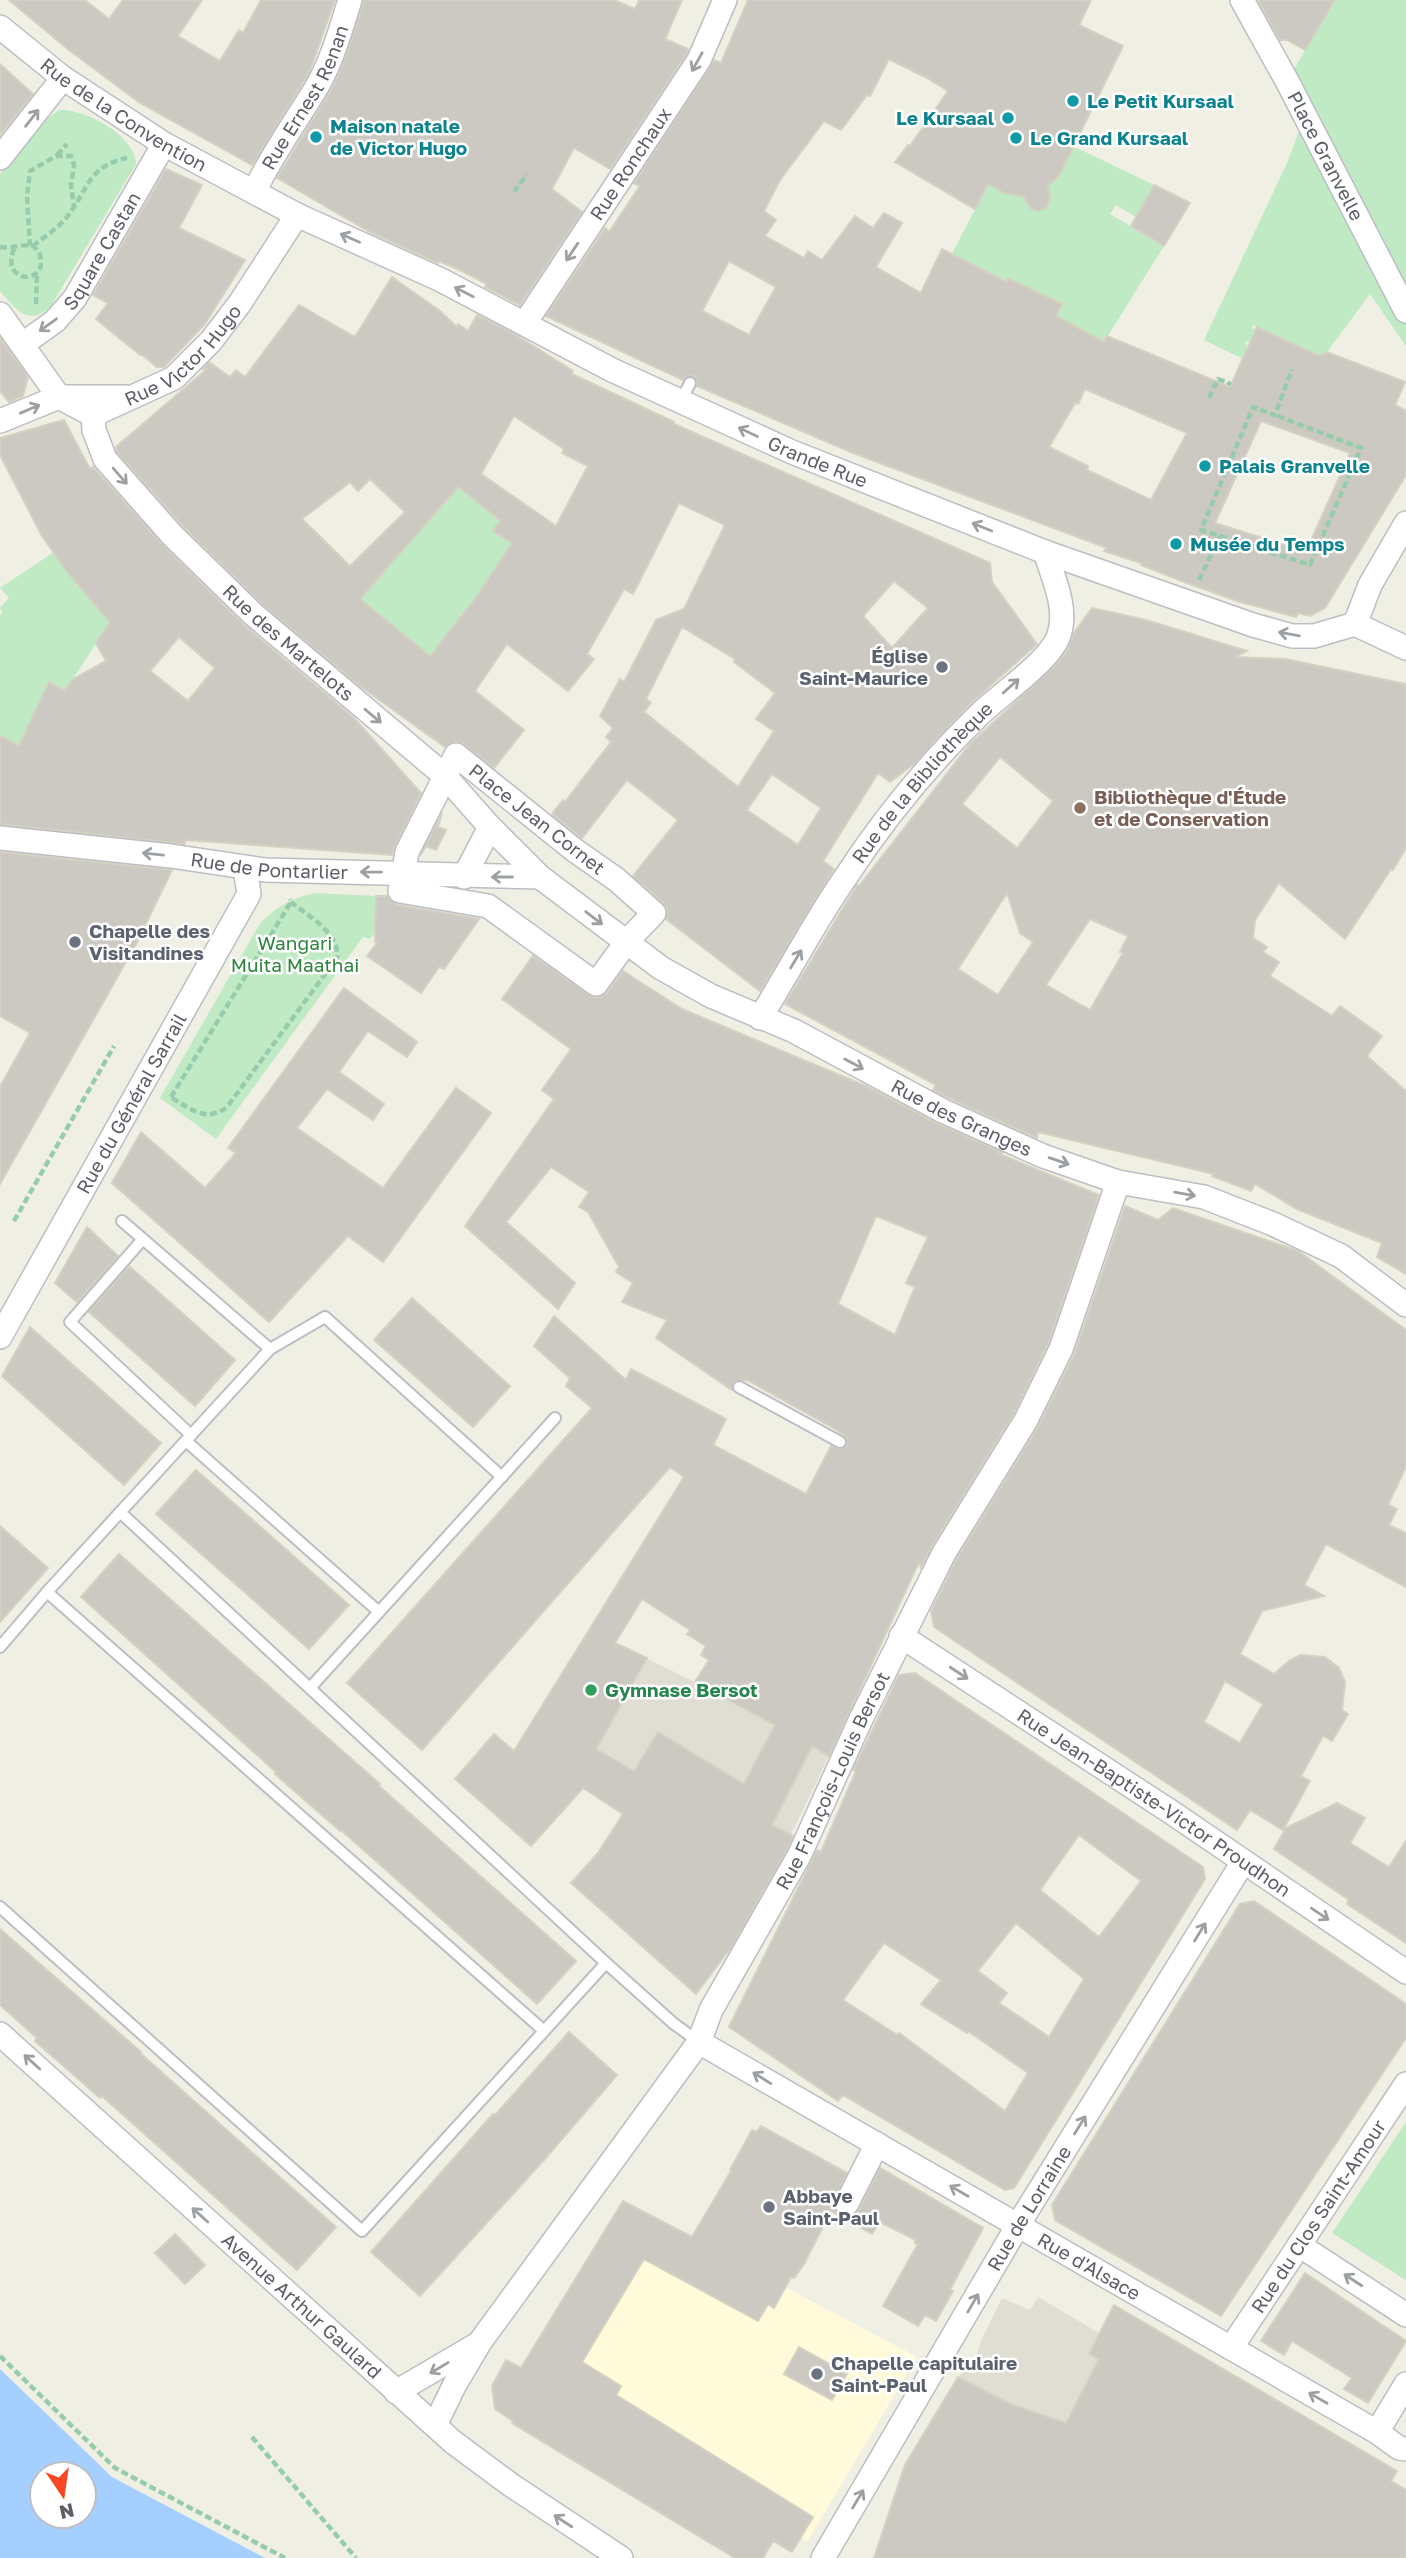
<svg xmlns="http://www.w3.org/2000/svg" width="1406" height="2558" font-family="'Golos Text',sans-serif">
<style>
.commercial{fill:#fffada}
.education{fill:#e0ded3}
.green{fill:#bfeac3}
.water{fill:#a5cfff;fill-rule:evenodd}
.building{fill:#cbc9c1;stroke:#d5d1c2;stroke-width:2;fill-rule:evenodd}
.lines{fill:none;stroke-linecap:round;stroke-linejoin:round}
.lane-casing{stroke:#bcbec4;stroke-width:14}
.street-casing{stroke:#bcbec4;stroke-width:26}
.path{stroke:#96ccab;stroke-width:4.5;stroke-dasharray:7 3.5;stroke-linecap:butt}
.lane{stroke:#fff;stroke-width:10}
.street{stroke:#fff;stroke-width:23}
.oneway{stroke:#9da0a3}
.culture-dot{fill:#0f9aa8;stroke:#fff;stroke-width:2.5}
.worship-dot{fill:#6b7280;stroke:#fff;stroke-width:2.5}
.education-dot{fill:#8d6e63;stroke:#fff;stroke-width:2.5}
.leisure-dot{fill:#2e9e5b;stroke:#fff;stroke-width:2.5}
.labels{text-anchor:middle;stroke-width:5;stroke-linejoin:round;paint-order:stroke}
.street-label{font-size:19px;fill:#5c6066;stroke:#fff}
.culture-label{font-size:19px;font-weight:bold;fill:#0d838f;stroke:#fff;text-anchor:start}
.worship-label{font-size:19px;font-weight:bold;fill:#5b616d;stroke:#fff;text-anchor:start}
.education-label{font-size:19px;font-weight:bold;fill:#785e54;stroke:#fff;text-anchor:start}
.park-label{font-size:19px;fill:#2c853a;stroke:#fff}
.leisure-label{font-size:19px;font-weight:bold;fill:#27864d;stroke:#fff;text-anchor:start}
</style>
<rect width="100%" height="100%" fill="#f0efe4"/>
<polygon class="commercial" points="623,2201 917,2357 807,2542 781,2526 735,2558 512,2423 513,2420 495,2409 493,2394 496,2389 492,2386 506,2360 521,2368"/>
<g class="education">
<polygon points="590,1631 695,1682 829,1756 782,1853 623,1815 536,1756"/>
<polygon points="1038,2297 1099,2333 1114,2305 1214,2363 1198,2393 874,2558 905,2465 958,2377 974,2362 981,2341 1002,2298 1030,2310"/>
</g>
<g class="green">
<polygon points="1335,0 1406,0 1406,346 1370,294 1327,352 1317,357 1253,325 1252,328 1256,330 1250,342 1247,341 1245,344 1247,345 1243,359 1204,340 1287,163 1301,126 1287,81"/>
<path d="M59 110C85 108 136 136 136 164L51 306C30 328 15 309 0 291V174L48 118Z"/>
<polygon points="1073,146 1154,185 1136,217 1116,205 1110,214 1164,246 1104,342 1056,316 1062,304 1008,278 1006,282 952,254 988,184 1024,196 1030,207 1033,210 1046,208 1050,199 1046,188 1059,175"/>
<polygon points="458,487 500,520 494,531 512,543 477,596 430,656 360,599"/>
<polygon points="54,552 115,622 97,642 65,691 49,683 30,722 31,753 0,736 0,615 3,612 0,608 9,598 0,588"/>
<path d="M316 893 376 896 392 912 370 939 363 937 216 1139 160 1098 259 925C276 906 292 898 316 893Z"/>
<polygon points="1406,2122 1406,2280 1332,2233"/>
</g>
<path class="water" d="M0 2369 112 2477 265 2558H0ZM84 2474V2516H42V2474Z"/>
<g class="building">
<polygon points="9,0 85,0 109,19 123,0 202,0 178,36 220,61 239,30 243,33 261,0 335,0 309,73 252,165 140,103 69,50"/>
<polygon points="364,0 614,0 635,9 639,0 682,0 665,39 688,49 687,53 610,169 574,148 552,189 582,212 520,305 485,287 487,284 462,271 439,261 438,263 370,232 277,178 334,85 348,51"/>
<path d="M748 0H1091L1079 25 1123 46 1059 176 1048 186 1050 199 1046 208 1038 211 1031 209 1023 196 1004 193 988 184 975 209 895 162 908 145 910 146 948 91 927 78 889 59 870 96 867 95 841 130 824 121 780 180 764 211 776 220 765 236 804 258 808 251 822 260 855 216 873 228 884 213 902 223 876 267 921 293 942 249 1006 282 1008 278 1062 304 1056 316 1104 342 1107 336 1230 387 1257 327 1319 356 1327 352 1405 382 1395 405 1406 411V475L1325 608 1310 616 1298 613 1296 617 1237 601 1179 580 1141 565V563L1104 551 1107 548 853 453 697 386V379L693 376H686L683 380 546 316 605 228 609 232 640 186 634 183 714 60 721 63ZM729 261 776 287 749 335 702 311ZM1085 389 1187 433 1151 500 1087 470 1088 466 1049 447 1075 403 1078 404ZM1261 421 1350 453 1306 552 1215 523Z"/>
<polygon points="1258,0 1335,0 1305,50 1287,40 1280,40"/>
<polygon points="0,64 33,94 0,135"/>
<polygon points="166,169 202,185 179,228 245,260 205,324 164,367 157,367 141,354 140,355 96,319 108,303 93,295"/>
<polygon points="1154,185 1190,203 1164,246 1131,226"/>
<path d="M392 277 440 311 457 327 458 324 468 331 477 315 516 335 573 371 572 374 674 422V424L990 563 992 582 1037 644 971 703 915 763 890 782 878 773 823 861 834 869 760 991 666 919 667 909 664 903 633 876 678 820 627 780 582 838 552 814 563 800 565 802 611 742 606 737 613 728 600 716 620 679 624 682 656 620 684 609 725 525 679 503 633 594 624 589 587 654 594 659 568 691 507 644 475 691 524 730 494 768 464 744 456 741 445 747 360 686 262 604 182 525 117 452 116 447 207 369H203L209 362 230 377 236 370 245 377 299 305 355 337ZM514 416 564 449 562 453 588 466 556 526 481 474ZM370 479 405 512 350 566 302 519 350 482 358 491ZM458 487 500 520 493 531 512 543 477 596 430 656 360 599ZM894 581 928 608 892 648 863 616ZM682 627 735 659 734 662 775 693 756 719 774 731 738 787 644 712 651 703 646 699ZM772 774 821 808 798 845 747 810Z"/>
<polygon points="0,338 28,377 23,396 9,402 0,391"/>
<path d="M64 420 90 469 93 467 162 544 244 625 354 718 421 793 395 846 392 855 186 840 184 844 0 824V736L19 746 49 682 65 691 73 679 106 661 96 643 110 622 68 573 42 536 0 455V438ZM179 637 215 668 188 701 150 671Z"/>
<path d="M1092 608 1146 620 1247 651 1235 657 1285 659 1406 684V848L1393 870 1391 869 1345 939 1279 883 1255 920 1253 938 1267 947 1263 952 1279 962 1270 976 1332 1016 1340 1006 1382 1036 1367 1056 1406 1091V1274L1377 1257 1382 1243 1297 1209 1255 1184 1251 1191 1212 1176 1214 1174 1038 1132 1037 1138 949 1098 933 1090 936 1085 785 1004 857 885 859 886 970 744 1057 664 1067 651 1074 633ZM1000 757 1053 801 1017 848 962 804ZM1007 893 1020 933 1033 942 998 995 958 969ZM1090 919 1128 936 1120 952 1123 953 1090 1010 1046 985Z"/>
<polygon points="442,813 438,827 446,830 436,850 426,846 420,856"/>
<polygon points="0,852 172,870 135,946 0,1184 0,1087 30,1033 0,1016"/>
<polygon points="376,896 387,896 398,905 479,919 444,969 439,967 421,993 367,956 377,943 375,942"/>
<path d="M533 956 594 998 601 997 607 993 623 971 682 1009 868 1087 936 1123 1003 1153H997L1099 1195 1048 1344 1014 1413 932 1546 921 1568 919 1562 829 1756 812 1746 772 1825 793 1836 787 1850 732 1946 696 1994 571 1883 598 1853 623 1814 583 1788 531 1846 455 1779 494 1734 514 1751 684 1477 670 1467 422 1750 347 1683 592 1408 566 1386 570 1378 534 1346 554 1316 626 1380 631 1369 726 1419 713 1445 806 1494 831 1446 841 1450 847 1445 846 1437 837 1430 747 1380 734 1381 732 1390 656 1338 667 1320 622 1302 633 1283 616 1272 619 1267 588 1212 579 1207 589 1192 551 1167 506 1222 575 1283 558 1309 465 1226 554 1099 542 1090 571 1049 502 999ZM876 1216 928 1237 906 1283 915 1287 895 1335 838 1304ZM642 1599 690 1630 687 1634 706 1646 701 1655 709 1660 695 1682 775 1725 744 1784 658 1732 634 1771 596 1749 647 1658 615 1643Z"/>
<polygon points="344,988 417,1042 407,1057 368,1031 339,1072 384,1104 373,1120 327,1089 297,1128 383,1188 456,1088 491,1113 383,1262 348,1236 269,1322 112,1183 141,1132 205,1188 236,1153 228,1148"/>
<path d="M1125 1206 1158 1220 1173 1208 1298 1251 1406 1330V1467L1388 1505 1397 1509 1389 1525 1406 1533V1587L1326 1544 1304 1585 1324 1596 1262 1611 1240 1654 1274 1674 1290 1660 1301 1655 1325 1657 1339 1668 1345 1682 1342 1710 1348 1714 1332 1741 1323 1736 1301 1776 1310 1781 1283 1830 1250 1810 1237 1830 934 1627 931 1611 956 1560 1038 1427 1074 1355ZM1225 1681 1263 1704 1240 1743 1204 1722Z"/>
<polygon points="87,1227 118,1256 77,1302 55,1283"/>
<polygon points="129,1266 235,1360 195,1406 89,1312"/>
<polygon points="412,1298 510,1386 473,1427 374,1340"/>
<polygon points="30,1327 161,1443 124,1485 2,1376"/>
<polygon points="196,1470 349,1605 309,1649 156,1514"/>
<polygon points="0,1526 48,1568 0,1622"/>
<polygon points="119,1554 380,1784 379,1786 576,1961 537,2004 341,1830 340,1831 275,1774 276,1772 81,1597"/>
<path d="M915 1673 1203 1867 1205 1879 1014 2188 1005 2190 843 2095 838 2101 729 2027 817 1850 821 1852 856 1771 853 1770 899 1675ZM1079 1835 1141 1881 1099 1937 1040 1890ZM1016 1923 1084 1979 1049 2037 999 2003 1007 1993 978 1971ZM884 1943 941 1980 921 2004 967 2033 968 2031 1028 2073 1005 2111 899 2033 897 2035 843 2000Z"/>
<polygon points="1337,1803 1365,1818 1350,1843 1389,1867 1406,1841 1406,1943 1347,1904 1349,1900 1274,1849 1286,1828"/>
<polygon points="1254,1901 1406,2004 1406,2038 1221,2316 1055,2220 1052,2205 1240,1904"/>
<polygon points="0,1929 141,2052 140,2053 336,2227 297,2270 102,2096 100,2098 35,2041 37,2038 0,2005"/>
<polygon points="569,2032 617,2075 544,2160 420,2296 371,2252 493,2114 495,2115"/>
<polygon points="761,2126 847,2173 833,2203 836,2211 841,2216 854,2215 859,2210 880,2168 983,2228 950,2290 953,2291 936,2321 925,2315 918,2326 883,2306 918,2244 915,2243 916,2240 880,2222 872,2234 831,2211 804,2264 794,2278 791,2277 774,2308 768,2304 758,2321 644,2259 582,2362 621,2386 616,2395 813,2517 792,2552 773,2541 763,2558 735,2558 512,2423 513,2421 495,2409 492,2386 506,2360 521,2368 623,2201 692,2237 731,2171 730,2170 752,2130 756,2132"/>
<polygon points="175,2234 205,2265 185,2284 155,2253"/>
<polygon points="1305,2273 1406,2341 1368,2403 1344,2389 1352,2378 1292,2341 1284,2355 1261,2341"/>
<polygon points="1114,2305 1397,2471 1391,2481 1406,2490 1406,2558 874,2558 905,2465 958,2377 1010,2404 1066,2423 1099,2359 1089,2354"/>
<polygon points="799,2347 847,2374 832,2400 784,2374"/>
</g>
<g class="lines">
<g class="lane-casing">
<g id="lane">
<polyline points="681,401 690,383"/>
<polyline points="143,1239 70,1322 191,1435"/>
<polyline points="270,1349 325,1317 502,1477"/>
<polyline points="739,1387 840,1442"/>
<polyline points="186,1441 379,1612"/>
<polyline points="120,1512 606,1963"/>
<polyline points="47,1592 270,1349 122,1221"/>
<polyline points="0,1647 47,1592 543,2030"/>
<polyline points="310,1688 555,1418"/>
<polyline points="0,1907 362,2231 606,1963 673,2023 699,2042"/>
</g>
</g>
<g class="street-casing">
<g id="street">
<path id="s1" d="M1242 0 1287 81 1406 311"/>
<path id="s2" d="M0 27 63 78 164 144 297 215 439 279 612 370 792 452 1045 552 1253 625 1292 636H1314L1355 624 1406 648"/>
<polyline points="0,158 63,78"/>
<path id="s3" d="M254 192C271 156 294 124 315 90 332 62 340 31 350 0"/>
<polyline points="0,314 59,397 93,415"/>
<path id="s4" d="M525 323 699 60 725 0"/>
<path id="s5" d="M23 344 55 321 75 298 164 144"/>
<path id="s6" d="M93 415 94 430 105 459 172 535 253 614 445 776 490 827 540 877 661 968 711 996 794 1031 943 1111 1043 1156 1118 1182 1204 1197 1273 1224 1341 1256 1406 1305"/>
<path id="s7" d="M93 415 174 378 211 341 240 303 297 215"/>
<polyline points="0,421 59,397 125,397"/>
<polyline points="1355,624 1370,585 1406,523"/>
<polygon points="456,755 573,849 617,880 654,913 628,940 596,984 488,906 400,891 407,852"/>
<path id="s8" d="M0 838 171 856 265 870 540 877"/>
<polyline points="464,877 490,827"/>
<path id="s9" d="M760 1018C788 973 813 925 843 881 882 821 929 763 981 713 1001 694 1051 660 1059 635 1068 608 1053 577 1045 552"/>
<path id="s10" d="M0 1337 249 894 245 868"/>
<path id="s11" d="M901 1636 1171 1812 1406 1972"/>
<path id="s12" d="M0 2034 453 2442 511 2485 621 2558"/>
<path id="s13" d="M699 2042 1377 2432 1399 2448 1406 2449"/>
<polyline points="847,2203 877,2144"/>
<polyline points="1299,2245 1406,2315"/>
<path id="s14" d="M1231 2348 1406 2084"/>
<polyline points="396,2392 478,2344"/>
<path id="s15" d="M435 2425 455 2384 480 2342 699 2042 711 2010 799 1856 860 1721 944 1553 1026 1420 1061 1349 1118 1182"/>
<polyline points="1377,2432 1406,2384"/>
<path id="s16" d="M823 2558 1018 2225 1243 1862"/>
</g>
</g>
<g class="path">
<polyline points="57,155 67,144"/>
<polyline points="514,192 527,174"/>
<polyline points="30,246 27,196 30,171 56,156 71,156 74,165 71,186 74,206"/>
<path d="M33 246C44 237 58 228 67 217 88 190 88 166 127 158"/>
<path d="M0 247C11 249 25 243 32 246 37 248 40 253 41 259 45 285 0 283 14 249"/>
<polyline points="36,304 37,273"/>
<polyline points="1209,398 1218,379 1229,383 1228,385"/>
<polyline points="1220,536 1310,565 1361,448 1275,415"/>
<polyline points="1199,580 1220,536 1201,530 1253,407 1275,415 1292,369"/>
<polyline points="171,1097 291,902 290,899"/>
<path d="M172 1098C191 1109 206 1123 227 1107L337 958C340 933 308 916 291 902"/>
<polyline points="14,1221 114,1046"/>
<polyline points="0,2356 115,2468 285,2558"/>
<polyline points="252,2437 356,2558"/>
</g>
<use href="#lane" class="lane"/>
<use href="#street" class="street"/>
</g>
<defs><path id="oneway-shaft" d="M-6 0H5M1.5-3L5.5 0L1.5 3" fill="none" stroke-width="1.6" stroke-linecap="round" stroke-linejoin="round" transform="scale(1.75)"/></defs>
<g class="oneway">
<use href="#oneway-shaft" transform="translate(697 62) rotate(119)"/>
<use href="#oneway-shaft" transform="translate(32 118) rotate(-52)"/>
<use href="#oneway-shaft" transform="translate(350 238) rotate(-156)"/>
<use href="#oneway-shaft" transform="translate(572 252) rotate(124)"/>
<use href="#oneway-shaft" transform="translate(464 292) rotate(-153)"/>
<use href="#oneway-shaft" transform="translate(48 325) rotate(144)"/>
<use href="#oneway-shaft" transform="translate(30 409) rotate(-23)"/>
<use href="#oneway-shaft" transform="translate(748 432) rotate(-155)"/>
<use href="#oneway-shaft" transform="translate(120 476) rotate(49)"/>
<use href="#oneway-shaft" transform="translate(982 527) rotate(-158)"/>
<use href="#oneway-shaft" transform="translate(1289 634) rotate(-170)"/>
<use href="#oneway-shaft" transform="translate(1011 686) rotate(-42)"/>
<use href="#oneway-shaft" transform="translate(373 716) rotate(40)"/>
<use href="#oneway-shaft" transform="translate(153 854) rotate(-174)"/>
<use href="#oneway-shaft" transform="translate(371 872) rotate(-179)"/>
<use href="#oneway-shaft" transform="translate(502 877) rotate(-180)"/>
<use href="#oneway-shaft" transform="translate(594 918) rotate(38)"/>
<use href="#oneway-shaft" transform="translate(796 959) rotate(-59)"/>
<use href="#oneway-shaft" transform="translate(854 1064) rotate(28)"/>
<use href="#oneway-shaft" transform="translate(1059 1161) rotate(19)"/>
<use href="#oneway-shaft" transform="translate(1185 1194) rotate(10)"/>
<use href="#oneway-shaft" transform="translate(959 1673) rotate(33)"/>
<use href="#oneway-shaft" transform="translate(1320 1914) rotate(34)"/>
<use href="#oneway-shaft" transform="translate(1200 1932) rotate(-58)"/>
<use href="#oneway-shaft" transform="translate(32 2062) rotate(-138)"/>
<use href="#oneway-shaft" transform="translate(762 2078) rotate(-148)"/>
<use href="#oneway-shaft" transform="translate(1080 2125) rotate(-58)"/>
<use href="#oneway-shaft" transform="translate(959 2191) rotate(-150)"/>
<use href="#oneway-shaft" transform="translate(200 2215) rotate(-138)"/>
<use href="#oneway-shaft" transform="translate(1353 2280) rotate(-147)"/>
<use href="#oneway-shaft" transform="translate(973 2303) rotate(-60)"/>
<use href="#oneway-shaft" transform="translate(439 2368) rotate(149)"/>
<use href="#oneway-shaft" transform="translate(1318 2398) rotate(-150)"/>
<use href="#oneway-shaft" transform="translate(858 2499) rotate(-59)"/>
<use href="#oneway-shaft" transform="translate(563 2521) rotate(-147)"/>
</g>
<g class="culture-dot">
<circle cx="1073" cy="101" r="7"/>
<circle cx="1008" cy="118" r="7"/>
<circle cx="316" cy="137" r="7"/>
<circle cx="1016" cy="138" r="7"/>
<circle cx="1205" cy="466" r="7"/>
<circle cx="1176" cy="544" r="7"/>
</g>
<g class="worship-dot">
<circle cx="942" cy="667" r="7"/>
<circle cx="75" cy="942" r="7"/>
<circle cx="769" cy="2207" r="7"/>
<circle cx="817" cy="2374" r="7"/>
</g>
<circle class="education-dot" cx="1080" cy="808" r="7"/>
<circle class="leisure-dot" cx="591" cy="1690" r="7"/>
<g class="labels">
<g class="street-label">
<text dy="7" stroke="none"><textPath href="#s3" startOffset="108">Rue Ernest Renan</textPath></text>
<text dy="7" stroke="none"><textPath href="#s2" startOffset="152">Rue de la Convention</textPath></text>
<text dy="7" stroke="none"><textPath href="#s1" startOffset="177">Place Granvelle</textPath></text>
<text dy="7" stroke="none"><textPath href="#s4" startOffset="191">Rue Ronchaux</textPath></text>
<text dy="7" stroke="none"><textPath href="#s5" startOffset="124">Square Castan</textPath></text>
<text dy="7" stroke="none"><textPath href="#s7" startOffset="110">Rue Victor Hugo</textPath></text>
<text dy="7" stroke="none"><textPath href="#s2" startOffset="929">Grande Rue</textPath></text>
<text dy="7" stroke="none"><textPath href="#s6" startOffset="306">Rue des Martelots</textPath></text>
<text dy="7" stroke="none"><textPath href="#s9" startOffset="287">Rue de la Bibliothèque</textPath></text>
<text transform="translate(537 819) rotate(38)" y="7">Place Jean Cornet</text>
<text dy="7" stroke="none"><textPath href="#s8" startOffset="271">Rue de Pontarlier</textPath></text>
<text dy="7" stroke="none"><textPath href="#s10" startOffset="268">Rue du Général Sarrail</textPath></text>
<text dy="7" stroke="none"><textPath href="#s6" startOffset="1138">Rue des Granges</textPath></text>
<text dy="7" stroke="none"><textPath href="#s15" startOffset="760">Rue François-Louis Bersot</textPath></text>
<text dy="7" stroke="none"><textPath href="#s11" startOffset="303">Rue Jean-Baptiste-Victor Proudhon</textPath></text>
<text dy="7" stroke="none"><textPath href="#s16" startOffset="406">Rue de Lorraine</textPath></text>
<text dy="7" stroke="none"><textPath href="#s14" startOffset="158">Rue du Clos Saint-Amour</textPath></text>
<text dy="7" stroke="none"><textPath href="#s13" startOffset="450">Rue d'Alsace</textPath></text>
<text dy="7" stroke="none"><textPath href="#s12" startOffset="406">Avenue Arthur Gaulard</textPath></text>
</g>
<g class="culture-label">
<text x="1087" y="108">Le Petit Kursaal</text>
<text x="994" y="125" text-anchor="end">Le Kursaal</text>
<text x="330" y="133">Maison natale<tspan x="330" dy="22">de Victor Hugo</tspan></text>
<text x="1030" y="145">Le Grand Kursaal</text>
<text x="1219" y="473">Palais Granvelle</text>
<text x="1190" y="551">Musée du Temps</text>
</g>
<g class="worship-label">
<text x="928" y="663" text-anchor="end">Église<tspan x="928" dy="22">Saint-Maurice</tspan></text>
<text x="89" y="938">Chapelle des<tspan x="89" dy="22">Visitandines</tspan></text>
<text x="783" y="2203">Abbaye<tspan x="783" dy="22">Saint-Paul</tspan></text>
<text x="831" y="2370">Chapelle capitulaire<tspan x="831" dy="22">Saint-Paul</tspan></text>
</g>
<g class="education-label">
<text x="1094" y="804">Bibliothèque d'Étude<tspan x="1094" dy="22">et de Conservation</tspan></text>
</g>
<g class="park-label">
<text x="295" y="950">Wangari<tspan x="295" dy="22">Muita Maathai</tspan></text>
</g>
<g class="leisure-label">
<text x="605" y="1697">Gymnase Bersot</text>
</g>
</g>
<g transform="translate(63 2495) rotate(167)"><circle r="33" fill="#ffffff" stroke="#bebfc2" stroke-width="2"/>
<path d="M0-5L12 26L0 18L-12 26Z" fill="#f94821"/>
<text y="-10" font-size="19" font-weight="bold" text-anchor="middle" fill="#5c6066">N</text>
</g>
</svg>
